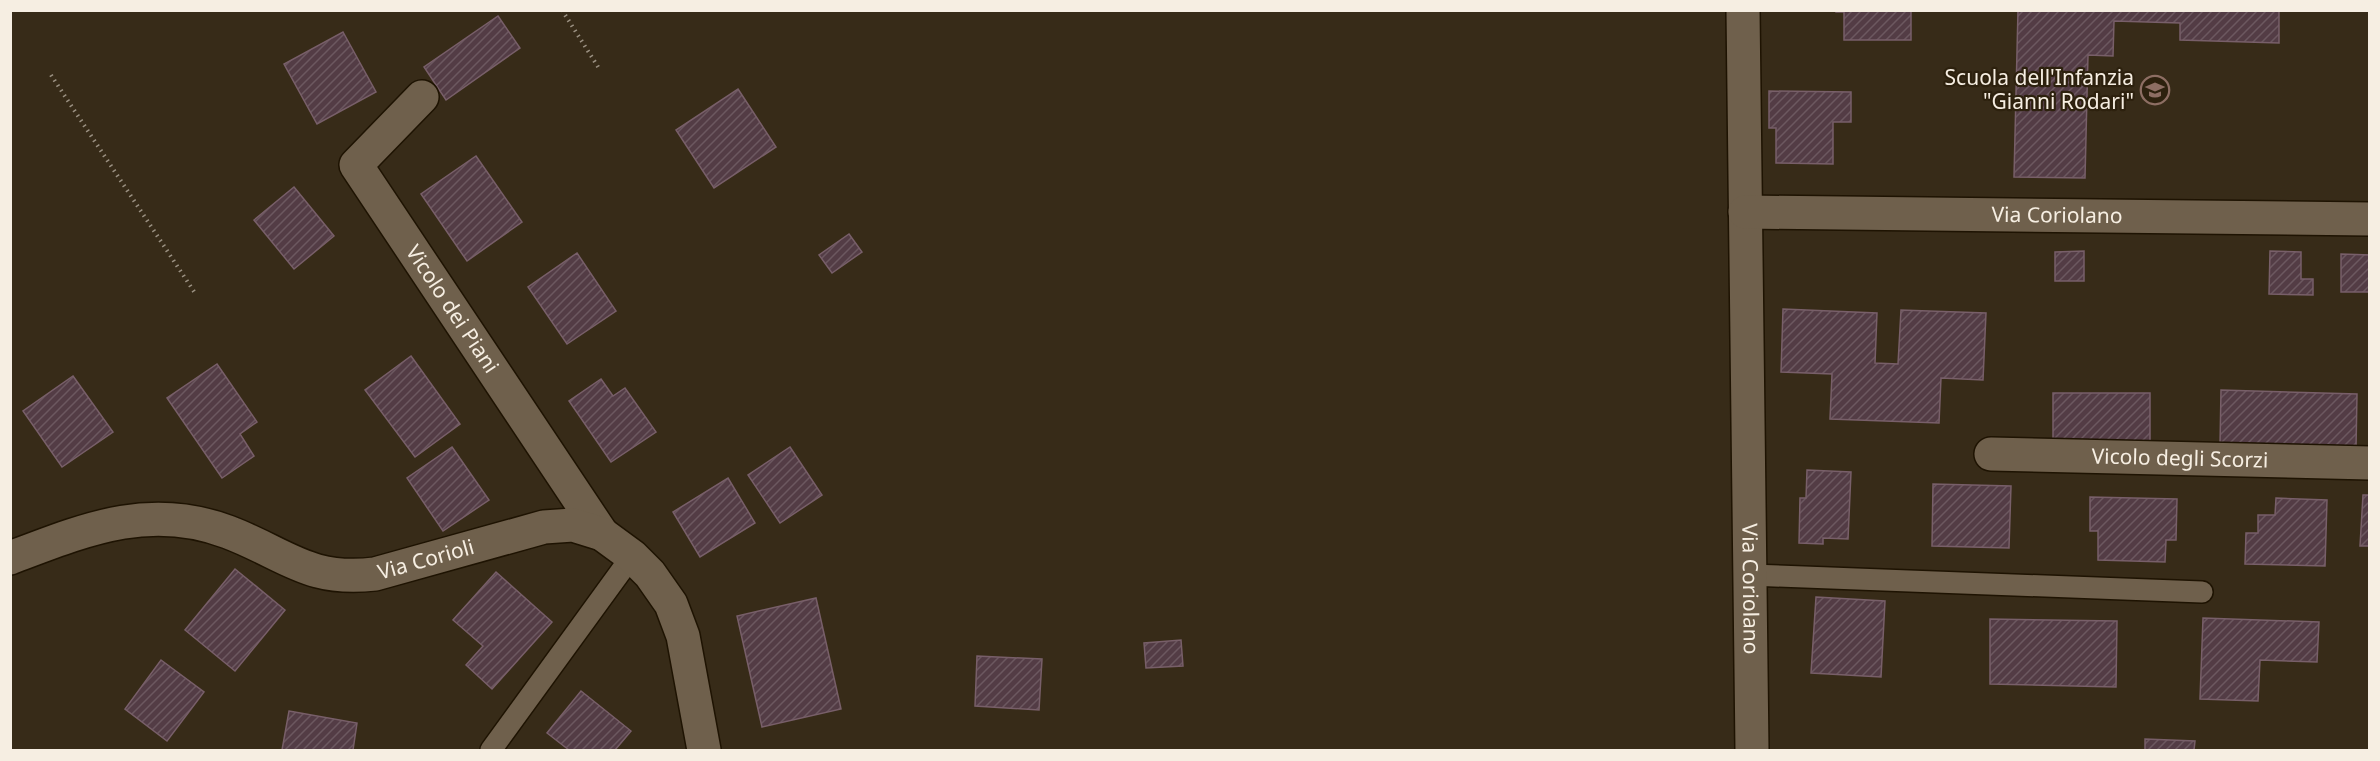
<svg xmlns="http://www.w3.org/2000/svg" width="2380" height="761" font-family="'Noto Sans',sans-serif">
<style>
.building{fill:url(#building-hatch);stroke:#785f69;stroke-width:1.5}
.lines{fill:none;stroke-linecap:round;stroke-linejoin:round}
.lane-casing{stroke:#1e1302;stroke-width:24}
.street-casing{stroke:#1e1302;stroke-width:36}
.path{stroke:#9a9081;stroke-width:4;stroke-dasharray:1.5 4.5;stroke-linecap:butt}
.lane{stroke:#6f604c;stroke-width:21}
.street{stroke:#6f604c;stroke-width:33}
.labels{text-anchor:middle;stroke-width:4.5;stroke-linejoin:round;paint-order:stroke}
.poi-label{font-size:21px;fill:#f6eee2;stroke:#2d210e;text-anchor:end}
.street-label{font-size:21px;fill:#f6eee2;stroke:#2d210e}
</style>
<defs>
<pattern id="building-hatch" width="6" height="6" patternUnits="userSpaceOnUse" patternTransform="scale(1.5)"><rect width="6" height="6" fill="#533c45"/><path d="M-1 1l2-2M0 6l6-6M5 7l2-2" fill="none" stroke="#6c5860"/></pattern>
</defs>
<rect width="100%" height="100%" fill="#372b18"/>
<g class="building">
<polygon points="1836,10 1911,10 1911,40 1844,40 1844,12 1836,12"/>
<polygon points="2018,10 2279,10 2279,43 2180,40 2180,23 2114,21 2113,56 2088,55 2085,178 2014,177"/>
<polygon points="498,16 520,48 446,100 424,67"/>
<polygon points="343,32 376,92 317,124 284,64"/>
<polygon points="738,89 776,147 714,188 676,130"/>
<polygon points="1769,91 1851,92 1851,122 1833,122 1833,164 1776,163 1776,128 1769,128"/>
<polygon points="476,156 522,222 467,261 421,194"/>
<polygon points="294,187 334,236 294,269 254,220"/>
<polygon points="849,234 862,252 832,273 819,255"/>
<polygon points="2084,251 2084,281 2055,281 2055,252"/>
<polygon points="2270,251 2301,252 2301,279 2313,279 2313,295 2269,294"/>
<polygon points="577,253 616,311 567,344 528,287"/>
<polygon points="2341,254 2370,255 2370,292 2341,292"/>
<polygon points="1783,309 1877,313 1875,363 1898,364 1901,310 1986,313 1983,380 1941,378 1939,423 1830,419 1832,374 1781,372"/>
<polygon points="411,356 460,424 415,457 365,390"/>
<polygon points="217,364 257,422 240,434 254,456 222,478 167,398"/>
<polygon points="73,376 113,432 62,467 23,411"/>
<polygon points="601,379 613,396 625,388 656,432 611,462 569,401"/>
<polygon points="2221,390 2357,394 2356,449 2220,445"/>
<polygon points="2053,393 2150,393 2150,442 2053,441"/>
<polygon points="452,447 489,500 443,531 407,478"/>
<polygon points="790,447 822,495 780,523 748,475"/>
<polygon points="1807,470 1851,472 1848,539 1823,538 1823,544 1799,543 1800,498 1806,498"/>
<polygon points="728,478 755,523 700,557 673,512"/>
<polygon points="1933,484 2011,486 2009,548 1932,546"/>
<polygon points="2363,495 2370,495 2370,546 2360,546"/>
<polygon points="2090,497 2177,499 2176,540 2166,540 2165,562 2098,560 2098,531 2090,531"/>
<polygon points="2276,498 2327,500 2325,566 2245,564 2246,533 2258,533 2258,515 2275,515"/>
<polygon points="235,569 285,610 235,671 185,630"/>
<polygon points="496,572 552,622 492,689 466,665 483,646 453,620"/>
<polygon points="1816,597 1885,601 1881,677 1811,673"/>
<polygon points="816,598 841,709 762,727 737,616"/>
<polygon points="2203,618 2319,622 2317,662 2260,660 2258,701 2200,699"/>
<polygon points="1990,619 2117,621 2116,687 1990,684"/>
<polygon points="1181,640 1183,666 1146,668 1144,643"/>
<polygon points="977,656 1042,659 1039,710 975,706"/>
<polygon points="161,660 204,692 167,741 125,709"/>
<polygon points="581,691 631,731 615,750 569,750 547,733"/>
<polygon points="289,711 357,723 353,750 282,750"/>
<polygon points="2145,739 2195,741 2194,750 2145,750"/>
</g>
<g class="lines">
<g class="lane-casing">
<g id="lane">
<polyline points="1750,575 2202,592"/>
<polyline points="491,750 632,556"/>
</g>
</g>
<g class="street-casing">
<g id="street">
<path id="s1" d="M1743 10 1752 750"/>
<path id="s2" d="M422 97 356 165 602 534"/>
<path id="s3" d="M1745 212 2370 219"/>
<path id="s4" d="M1991 454 2370 463"/>
<path id="s5" d="M10 558C84 530 149 502 228 532 286 554 308 582 375 574L544 527 573 525 602 534 632 556 650 574 671 604 683 636 704 750"/>
</g>
</g>
<g class="path">
<polyline points="562,10 600,70"/>
<polyline points="51,75 195,293"/>
</g>
<use href="#lane" class="lane"/>
<use href="#street" class="street"/>
</g>
<defs>
<g id="school-ring" transform="scale(1.5)"><circle r="9.5" fill="#2d210e" stroke="#8d6e63" stroke-width="1.5"/><path d="M0-5L7-2L0 1L-7-2ZM-4 1L0 2.5L4 1V4Q0 6-4 4Z" fill="#8d6e63"/></g>
</defs>
<g fill-rule="evenodd">
<use href="#school-ring" x="2155" y="90"/>
</g>
<g class="labels">
<g class="poi-label">
<text x="2134" y="85">Scuola dell'Infanzia<tspan x="2134" dy="24">"Gianni Rodari"</tspan></text>
</g>
<g class="street-label">
<text dy="7" stroke="none"><textPath href="#s3" startOffset="312">Via Coriolano</textPath></text>
<text dy="7" stroke="none"><textPath href="#s2" startOffset="268">Vicolo dei Piani</textPath></text>
<text dy="7" stroke="none"><textPath href="#s4" startOffset="189">Vicolo degli Scorzi</textPath></text>
<text dy="7" stroke="none"><textPath href="#s5" startOffset="434">Via Corioli</textPath></text>
<text dy="7" stroke="none"><textPath href="#s1" startOffset="579">Via Coriolano</textPath></text>
</g>
</g>
<rect width="2380" height="761" fill="none" stroke="#f6eee2" stroke-width="24"/>
</svg>
